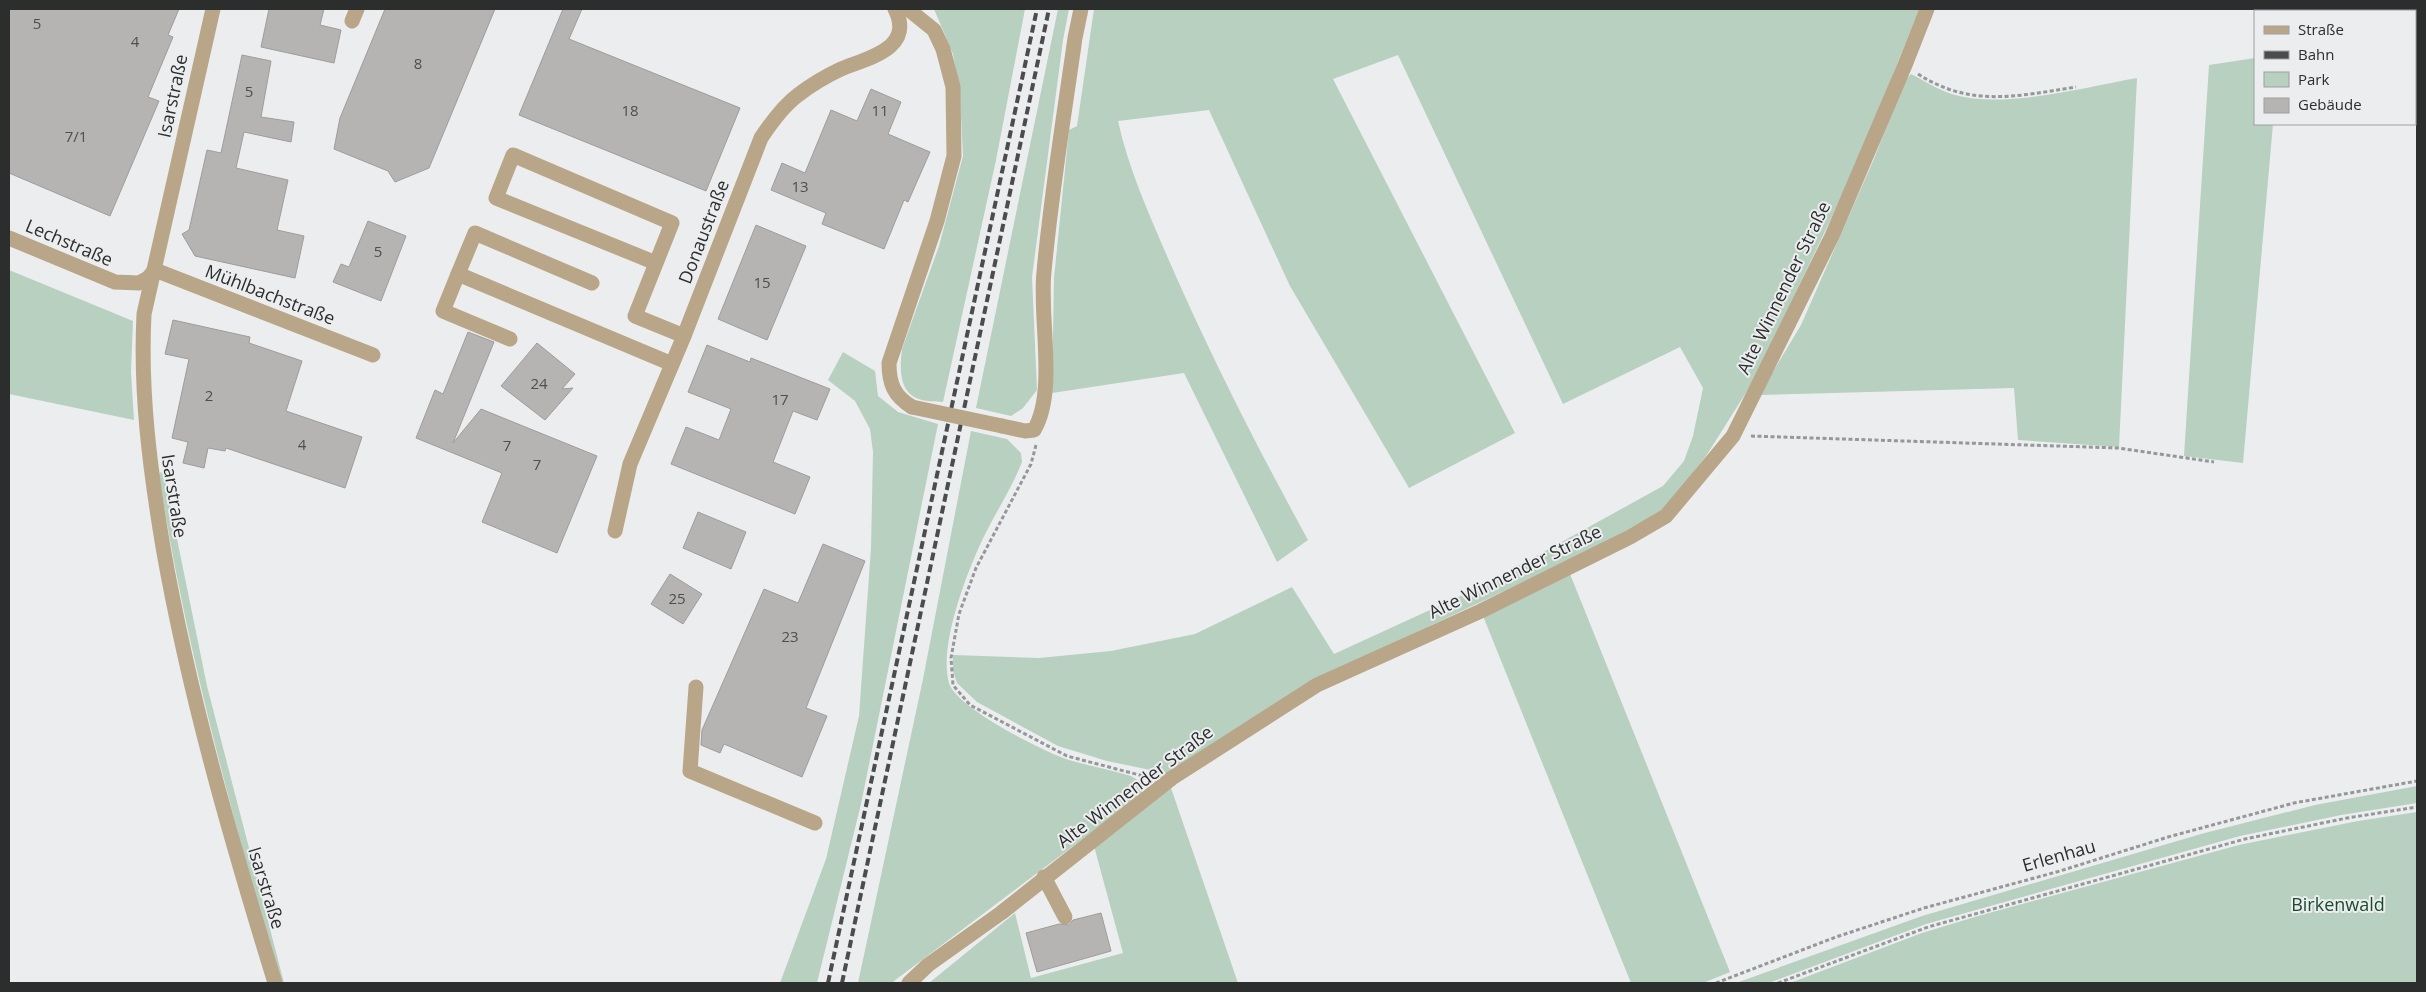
<svg xmlns="http://www.w3.org/2000/svg" width="2426" height="992" font-family="'Open Sans',sans-serif">
<style>
.green{fill:#b7d0bf}
.building{fill:#b6b3b3;stroke:#9f9c9c}
.lines{fill:none;stroke-linecap:round;stroke-linejoin:round}
.path{stroke:#969799;stroke-width:3;stroke-dasharray:4 2.5;stroke-linecap:butt}
.minor{stroke:#b9a688;stroke-width:15}
.rail{stroke:#4b4c4d;stroke-width:4;stroke-dasharray:8 4;stroke-linecap:butt}
.minor-bridge{stroke:#b9a688;stroke-width:15}
.labels{text-anchor:middle;stroke-width:4;stroke-linejoin:round;paint-order:stroke}
.number-label{font-size:15px;fill:#4e4e4e}
.street-label{font-size:18px;fill:#2c2d2d;stroke:#ecedef}
.park-label{font-size:18px;fill:#164b2e;stroke:#ecedef}
</style>
<rect width="100%" height="100%" fill="#ecedef"/>
<g class="green">
<path d="M934 9H1025L996 160 943 402C936 401 926 402 919 399 898 392 900 366 902 349L939 246 963 156 960 95 953 54Z"/>
<polygon points="1058,9 1069,9 1063,40 1032,277 1037,390 1023,408 1011,416 976,408"/>
<path d="M1094 9H1919L1859 160 1754 380 1706 456 1663 511 1566 562 1344 666 1170 774 1107 761 1058 746 977 702 957 683 953 671V655L1039 658 1111 651 1195 634 1292 587 1334 654 1480 587 1663 486 1684 461 1693 436 1703 388 1680 347 1563 404 1398 55 1333 79 1515 433 1409 488 1290 286 1209 110 1118 121C1128 167 1148 212 1167 256 1209 353 1257 447 1308 540L1277 562 1184 373 1052 393 1054 278 1069 130 1077 126Z"/>
<polygon points="2255,58 2255,124 2273,124 2243,463 2184,456 2209,65"/>
<path d="M1911 74C1925 81 1940 91 1955 95 2005 109 2086 87 2137 78L2119 447 2018 440 2014 388 1759 395 1801 325 1874 159 1904 82Z"/>
<polygon points="9,270 133,321 131,372 134,420 9,394"/>
<polygon points="843,352 875,371 878,396 898,412 938,424 861,804 817,983 780,983 826,859 859,716 871,548 873,452 870,429 855,401 828,380"/>
<path d="M971 431 1007 439 1021 453 1022 462C1010 492 992 518 979 547 964 581 939 647 949 683 955 707 1044 752 1069 760 1089 766 1111 770 1131 776L1139 781 1143 791 1138 797 894 981 893 983H858L923 679Z"/>
<path d="M161 472 164 475 207 686 284 983H279C233 815 185 647 159 474Z"/>
<polygon points="1568,569 1730,972 1703,983 1631,983 1481,611"/>
<polygon points="2417,786 2417,803 2341,815 2240,836 1926,924 1769,983 1736,983 1922,916 2201,834 2315,805"/>
<polygon points="1171,788 1238,983 929,983 1015,913 1031,978 1123,953 1094,846"/>
<polygon points="2417,812 2417,983 1790,983 1922,933 1978,916 2239,845 2358,821"/>
</g>
<g class="building">
<polygon points="9,9 179,9 168,35 173,37 148,97 159,101 110,216 9,173"/>
<polygon points="269,9 324,9 320,25 341,30 334,63 261,47"/>
<polygon points="385,9 495,9 429,168 395,182 388,171 334,149 340,118"/>
<polygon points="563,9 582,9 569,39 740,108 706,191 519,115"/>
<polygon points="242,55 271,61 261,117 294,122 291,142 244,132 236,168 288,180 277,230 304,236 295,278 195,256 182,234 189,230 207,150 221,153"/>
<polygon points="871,89 901,102 888,134 930,152 908,202 904,200 884,249 822,224 826,213 771,190 782,163 805,173 831,110 857,121"/>
<polygon points="368,221 406,236 381,301 333,282 341,264 349,267"/>
<polygon points="756,225 806,246 767,340 718,319"/>
<polygon points="173,320 250,337 249,343 302,361 286,411 362,437 345,488 226,448 225,451 208,448 204,468 183,463 188,442 172,438 189,359 165,354"/>
<polygon points="468,332 494,342 453,443 481,409 597,456 557,553 482,522 502,473 416,438 435,390 443,394"/>
<polygon points="537,343 575,374 562,389 573,388 545,420 501,386"/>
<polygon points="707,345 750,362 751,358 830,389 817,420 793,411 773,462 810,477 795,514 671,464 686,427 719,440 731,409 688,392"/>
<polygon points="698,512 746,532 731,569 683,548"/>
<polygon points="823,544 865,561 806,708 827,716 802,777 724,744 720,753 701,745 702,730 764,589 798,603"/>
<polygon points="670,574 702,594 683,624 651,604"/>
<polygon points="1101,913 1111,951 1037,972 1026,933 1059,924 1069,925 1073,920"/>
</g>
<g class="lines">
<g class="path">
<path d="M1918 74C1971 108 2018 96 2076 87"/>
<polyline points="1751,436 2118,448 2214,462"/>
<polyline points="1036,445 1031,464 976,568 959,614 951,658 953,685 970,705 1067,756 1147,777"/>
<polyline points="1716,983 1836,937 1924,908 2060,871 2168,837 2294,803 2417,781"/>
<polyline points="1778,983 1928,927 2245,839 2347,818 2417,807"/>
</g>
<g class="minor">
<path d="M213 9 144 314C140 393 150 469 163 547 189 695 231 840 275 983"/>
<path d="M908 9 934 30 943 49 953 87 954 156 937 221 889 363C889 384 894 396 912 407"/>
<polyline points="352,21 357,9"/>
<polyline points="9,238 115,282 139,283 148,278 155,270 373,355"/>
<polyline points="656,263 496,198 513,155 672,223 635,316 684,336"/>
<polyline points="458,274 443,311 510,339"/>
<polyline points="592,283 475,233 458,274 672,364"/>
<path d="M1002 426 1025 431 1034 430C1057 392 1039 317 1044 272 1051 194 1064 116 1075 38L1081 9"/>
<path d="M615 531 630 464 684 336 761 138C771 123 783 106 798 95 811 85 826 76 841 69 867 58 915 49 895 9"/>
<polyline points="696,687 690,771 815,823"/>
<polyline points="1044,877 1065,917"/>
<polyline points="909,983 928,965 1001,913 1172,778 1317,685 1481,611 1630,537 1666,516 1733,436 1832,236 1905,65 1927,9"/>
</g>
<g class="rail">
<polyline points="828,983 1037,9"/>
<polyline points="842,983 1049,9"/>
</g>
<polyline class="minor-bridge" points="912,407 1002,426"/>
</g>
<g class="labels">
<g class="number-label">
<text x="37" y="29">5</text>
<text x="135" y="47">4</text>
<text x="418" y="69">8</text>
<text x="249" y="97">5</text>
<text x="630" y="116">18</text>
<text x="880" y="116">11</text>
<text x="76" y="142">7/1</text>
<text x="800" y="192">13</text>
<text x="378" y="257">5</text>
<text x="762" y="288">15</text>
<text x="539" y="389">24</text>
<text x="209" y="401">2</text>
<text x="780" y="405">17</text>
<text x="302" y="450">4</text>
<text x="507" y="451">7</text>
<text x="537" y="470">7</text>
<text x="677" y="604">25</text>
<text x="790" y="642">23</text>
</g>
<g class="street-label">
<text transform="translate(173 96) rotate(-78)" y="6">Isarstraße</text>
<text transform="translate(704 232) rotate(-69)" y="6">Donaustraße</text>
<text transform="translate(69 243) rotate(23)" y="6">Lechstraße</text>
<text transform="translate(1784 288) rotate(-64)" y="6">Alte Winnender Straße</text>
<text transform="translate(270 295) rotate(21)" y="6">Mühlbachstraße</text>
<text transform="translate(174 496) rotate(81)" y="6">Isarstraße</text>
<text transform="translate(1515 572) rotate(-26)" y="6">Alte Winnender Straße</text>
<text transform="translate(1135 787) rotate(-37)" y="6">Alte Winnender Straße</text>
<text transform="translate(2059 856) rotate(-16)" y="6">Erlenhau</text>
<text transform="translate(266 888) rotate(73)" y="6">Isarstraße</text>
</g>
<g class="park-label">
<text x="2338" y="911">Birkenwald</text>
</g>
</g>
<rect width="2426" height="992" fill="none" stroke="#2c2d2d" stroke-width="20"/>
<rect x="2254" y="10" width="162" height="115" fill="#ecedef" stroke="#9fa0a1"/>
<rect x="2264" y="26" width="25" height="8" fill="#b9a688" stroke="#9fa0a1"/>
<text x="2298" y="35" font-size="15" fill="#2c2d2d">Straße</text>
<rect x="2264" y="51" width="25" height="8" fill="#4b4c4d" stroke="#9fa0a1"/>
<text x="2298" y="60" font-size="15" fill="#2c2d2d">Bahn</text>
<rect x="2264" y="72" width="25" height="15" fill="#b7d0bf" stroke="#9fa0a1"/>
<text x="2298" y="85" font-size="15" fill="#2c2d2d">Park</text>
<rect x="2264" y="98" width="25" height="15" fill="#b6b3b3" stroke="#9fa0a1"/>
<text x="2298" y="110" font-size="15" fill="#2c2d2d">Gebäude</text>
</svg>
